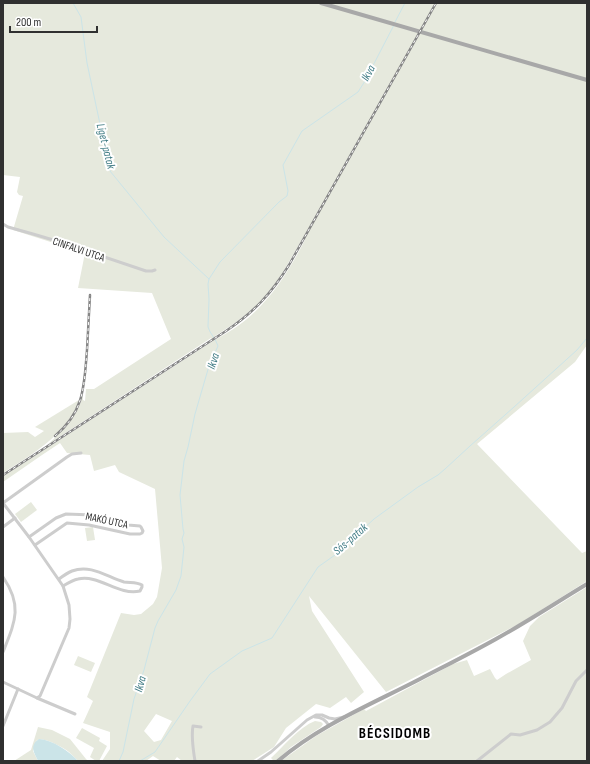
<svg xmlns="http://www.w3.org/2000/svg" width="590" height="764" font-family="'Sofia Sans Condensed',sans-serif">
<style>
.green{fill:#e6e9dd;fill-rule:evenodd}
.water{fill:#cbe4e8}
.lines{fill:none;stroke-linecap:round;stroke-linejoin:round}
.stream{stroke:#cbe4e8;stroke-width:1}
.minor{stroke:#cdcdcd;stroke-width:3}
.major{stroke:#a8a8a8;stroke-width:4}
.rail-casing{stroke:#858585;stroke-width:2.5}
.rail{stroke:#fff;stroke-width:1;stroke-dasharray:3;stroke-linecap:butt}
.labels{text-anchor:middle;stroke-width:4;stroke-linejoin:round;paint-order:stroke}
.street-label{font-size:11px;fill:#303030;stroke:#fff}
.water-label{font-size:12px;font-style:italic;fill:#427d86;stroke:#fff}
.district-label{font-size:15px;font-weight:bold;letter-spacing:1px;fill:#000;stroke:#fff}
</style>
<rect width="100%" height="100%" fill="#fff"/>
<g class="green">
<path d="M3 3H587V345L575 362 477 444 582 553 587 551V581L519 624 386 692 309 596 312 611 364 692 351 703 346 697 330 708 316 704 286 728 274 747 252 761H182L177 757 174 761H161L153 756 146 761H102L110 749V732L83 723 93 701 87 697 121 613 134 615 141 614 153 604 157 597 162 568 155 489 119 472 115 465 94 471 90 455 67 453 60 443 42 455 3 482V476L213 341 211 338 47 445C64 430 77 416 83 395V400L85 401 86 389H94L171 339 152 293 78 288 85 253 13 230 23 196 19 195 17 192 20 177 3 175ZM303 238 305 240C283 282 260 317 216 339L215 336C240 320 260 306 277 281 287 267 294 252 303 238ZM156 714 172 721 161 740 154 742 144 731Z"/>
<path d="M79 400C68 434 31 455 3 473V433L28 432 35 437 44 431 35 427Z"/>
<polygon points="31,502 37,510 21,522 15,514"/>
<polygon points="93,527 95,540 87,541 85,528"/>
<polygon points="587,587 587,761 281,761 316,736 364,709 366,711 453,664 467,660 474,676 490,669 495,678 497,680 506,674 531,660 523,641 530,626 539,617"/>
<polygon points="78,656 95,663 91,672 74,665"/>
<path d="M315 721 321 722 323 724 321 727 291 747 276 761H274L271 758C284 746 299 727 315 721Z"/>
<path d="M38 727 52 730 70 739 86 759 88 761H78C75 758 72 755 69 752 63 747 44 737 37 740L33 751 38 761H14L31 750Z"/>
<polygon points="82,728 100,738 99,741 107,746 99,761 96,761 90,757 94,748 76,738"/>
</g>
<path class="water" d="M39 739C53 740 69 751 78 761H38C34 752 29 746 39 739Z"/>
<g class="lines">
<g class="stream">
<polyline points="73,3 81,17 87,63 110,171 164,237 209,279"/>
<polyline points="395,22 405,3"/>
<path d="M119 761 123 752 134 699 144 670 155 628 158 621 176 590 181 576 184 547 182 539 184 533 183 529 180 495 184 461 188 447 195 414 209 366 218 346C216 339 210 334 208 327L209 299 208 284 209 279 220 262 279 202 287 196 288 191 283 165 302 131 358 92 365 81 394 25"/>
<polyline points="140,761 155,752 190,701 210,674 242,651 272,638 318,567 335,555 374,519 418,487 438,475 445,469 470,446 514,407 577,350 587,338"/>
</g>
<g class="minor">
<polyline points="3,224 8,227 33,234 60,242 146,271 152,271 155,270"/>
<polyline points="3,527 15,518"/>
<polyline points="29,537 56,518 66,514 93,515 128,525 140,526 141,527 143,531 142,533 140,534 130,534 89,525 67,523 35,545"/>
<path d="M3 577C23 606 15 622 3 652"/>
<path d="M59 579C63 576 67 573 72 571 91 564 107 577 124 582 130 583 137 582 142 585V587L140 591C118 596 99 574 78 579 73 580 68 583 63 586"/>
<polyline points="3,682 37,698 75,714"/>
<polyline points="37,698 40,696 69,628 70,619 69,605 63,586 29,537 3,503 67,457 72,454 81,453"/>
<path d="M315 717C322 717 326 720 329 726"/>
<polyline points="3,726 18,689"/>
<path d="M195 761C193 749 191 737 193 726L201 727"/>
<polyline points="258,761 271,752 307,720 316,715 322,715 329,718 335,719 344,717"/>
<polyline points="477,761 511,734 520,735 537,730 550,722 562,708 576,681 587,670"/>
</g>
<g class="major">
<polyline points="321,3 587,80"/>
<path d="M278 761C320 725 372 704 420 679 445 666 471 653 496 639 527 622 557 602 587 584"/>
</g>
<g class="rail-casing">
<g id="rail">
<path d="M55 436C85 411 84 385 87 350 88 332 89 313 90 295"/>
<path d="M3 475 226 331C254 312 271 294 289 265L436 3"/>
</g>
</g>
<use href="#rail" class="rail"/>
</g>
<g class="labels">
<g class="street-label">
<text transform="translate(79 249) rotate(19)" y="4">CINFALVI UTCA</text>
<text transform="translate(107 520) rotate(12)" y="4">MAKÓ UTCA</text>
</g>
<g class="water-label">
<text transform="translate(368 73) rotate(-62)" y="4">Ikva</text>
<text transform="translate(106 146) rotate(76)" y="4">Liget-patak</text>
<text transform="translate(213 361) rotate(-71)" y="4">Ikva</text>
<text transform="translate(350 539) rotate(-41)" y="4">Sós-patak</text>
<text transform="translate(140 684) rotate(-75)" y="4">Ikva</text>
</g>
<g class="district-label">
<text x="395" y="738">BÉCSIDOMB</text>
</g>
</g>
<rect width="590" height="764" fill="none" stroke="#303030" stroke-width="8"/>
<path d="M10 26v6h87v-6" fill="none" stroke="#303030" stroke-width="2"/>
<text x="16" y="26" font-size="12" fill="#303030" stroke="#ffffff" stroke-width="3" paint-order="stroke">200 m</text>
</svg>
